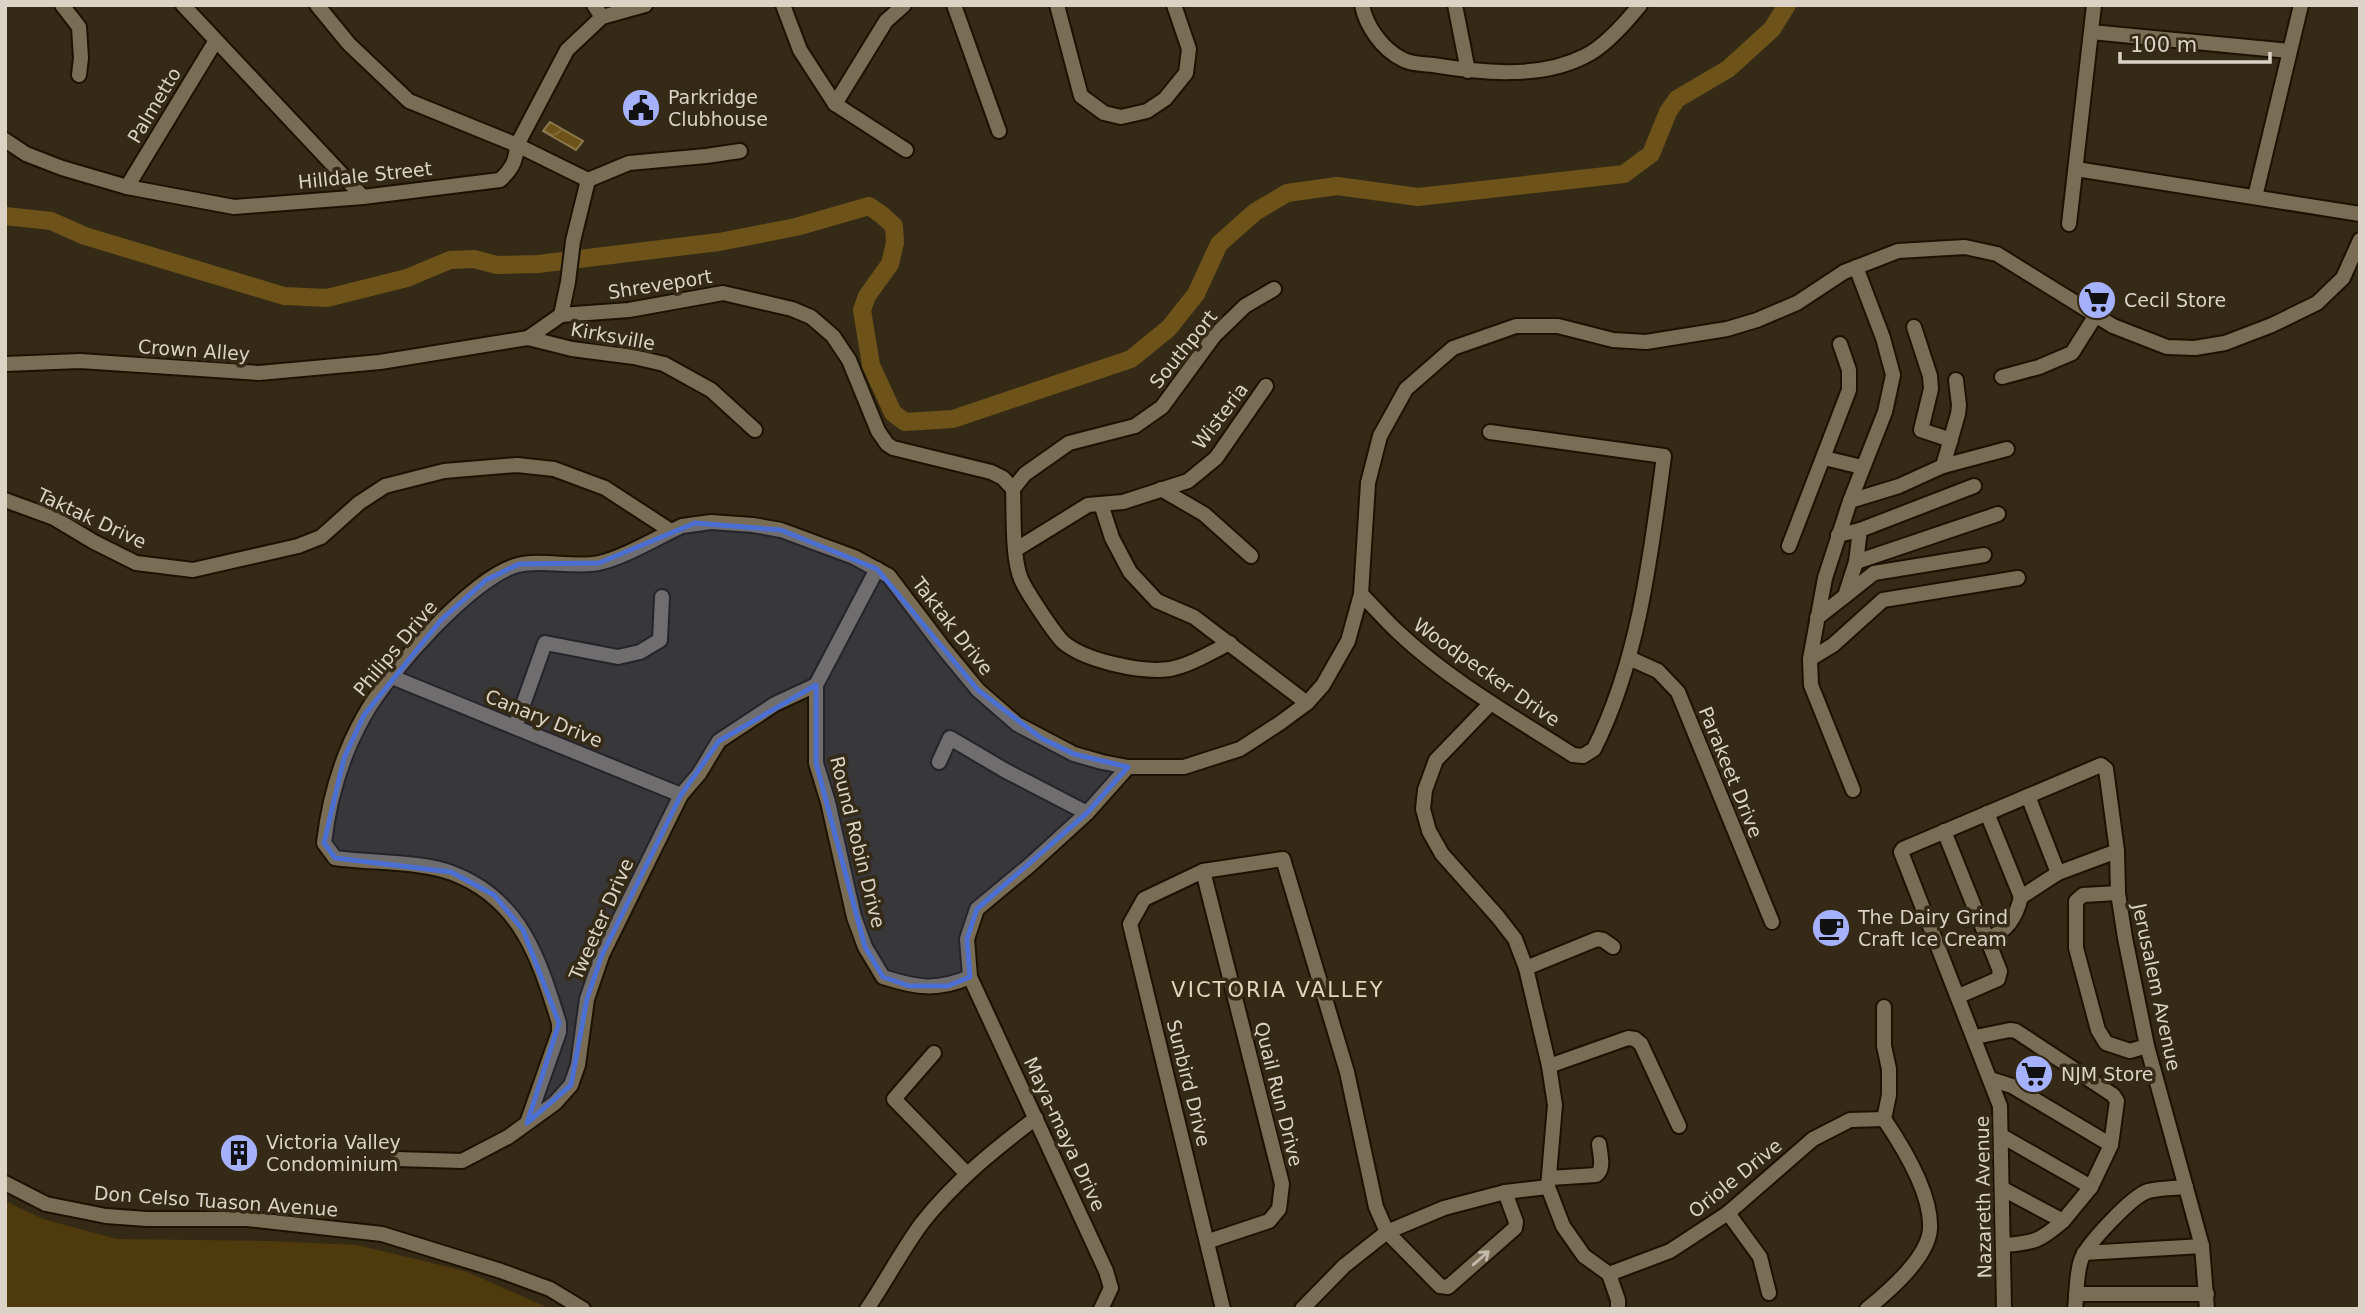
<svg xmlns="http://www.w3.org/2000/svg" width="2365" height="1314" font-family="'DejaVu Sans',sans-serif">
<style>
.park{fill:#4f3a0d}
.water{fill:url(#water-waves);stroke:#8e794e;stroke-width:2}
.lines{fill:none;stroke-linecap:round;stroke-linejoin:round}
.river{stroke:#6d531a;stroke-width:18}
.minor-casing{stroke:#1c1201;stroke-width:18}
.minor{stroke:#796d56;stroke-width:14}
.oneway{stroke:#c2baaa}
.marked{fill:#4c6fd4;fill-opacity:0.2;stroke:#4c6fd4;stroke-width:5;stroke-linejoin:round}
.labels{text-anchor:middle;stroke-width:7;stroke-linejoin:round;paint-order:stroke}
.poi-label{font-size:19px;fill:#dad3c6;stroke:#342a15;text-anchor:start}
.street-label{font-size:19px;fill:#dad3c6;stroke:#342a15}
.neighbourhood-label{font-size:21px;letter-spacing:2px;fill:#e4d6bd;stroke:#342a15}
</style>
<defs>
<pattern id="water-waves" width="16" height="10" patternUnits="userSpaceOnUse" patternTransform="scale(1.75)"><rect width="16" height="10" fill="#6d531a"/><path d="M0 5q4-4 8 0t8 0" fill="none" stroke="#816b3a"/></pattern>
</defs>
<rect width="100%" height="100%" fill="#342a15"/>
<polygon class="park" points="5,1201 43,1219 117,1239 269,1241 357,1245 465,1271 551,1309 5,1309"/>
<polygon class="water" points="550,122 583,141 576,150 543,131"/>
<g class="lines">
<polyline class="river" points="5,216 51,221 85,236 284,296 327,298 407,278 450,260 474,259 497,265 538,264 719,242 796,227 869,206 882,215 894,226 895,243 890,264 867,296 862,310 871,365 893,413 905,422 953,419 1131,359 1169,328 1196,294 1219,244 1255,212 1287,193 1337,186 1418,197 1624,174 1651,154 1668,112 1677,99 1728,69 1772,29 1787,5"/>
<g class="minor-casing">
<g id="minor">
<polyline points="62,5 79,27 81,58 79,75"/>
<polyline points="183,5 363,197"/>
<polyline points="317,5 349,44 409,101 517,145 588,180"/>
<polyline points="594,5 602,17"/>
<polyline points="783,5 800,50 835,104 906,150"/>
<polyline points="954,5 999,131"/>
<polyline points="1057,5 1081,96 1104,113 1121,117 1147,111 1165,99 1186,73 1189,49 1174,5"/>
<path d="M1362 5C1366 26 1382 49 1402 59 1410 64 1423 64 1433 65 1481 73 1541 79 1585 56 1604 47 1627 21 1640 5"/>
<polyline points="1455,5 1468,71"/>
<polyline points="2091,32 2289,51"/>
<polyline points="835,104 886,21 904,5"/>
<path d="M5 140 26 154 62 168 127 187 234 207 363 197 500 180C512 169 516 161 517 145L567 50 602 17 645 5"/>
<polyline points="2076,169 2360,214"/>
<polyline points="588,180 629,163 706,156 740,151"/>
<polyline points="127,187 215,42"/>
<polyline points="2255,197 2301,5"/>
<polyline points="2069,224 2094,5"/>
<polyline points="561,315 629,310 723,293 792,309 811,317 833,336 849,360 878,431 887,444 893,448 991,472 1003,478 1013,489"/>
<polyline points="1914,327 1930,376 1931,389 1921,430 1951,440"/>
<polyline points="528,338 572,349 634,357 664,364 711,390 755,430"/>
<polyline points="5,364 80,361 259,373 380,362 528,338 561,315 568,282 573,241 588,180"/>
<polyline points="2002,377 2039,367 2072,353 2096,315"/>
<polyline points="1824,458 1862,467"/>
<polyline points="1943,466 1958,414 1959,405 1956,380"/>
<path d="M1013 489C1014 513 1012 558 1021 579 1026 591 1054 633 1063 642 1085 661 1142 673 1170 669 1191 665 1211 652 1230 643"/>
<polyline points="1013,489 1025,474 1069,443 1135,426 1162,407 1214,336 1245,306 1274,289"/>
<polyline points="1161,489 1204,514 1251,556"/>
<polyline points="5,500 54,518 94,542 136,563 193,570 298,546 321,537 359,503 385,486 444,471 517,465 554,469 605,488 671,531"/>
<polyline points="1850,501 1899,486 1943,466 2007,449"/>
<polyline points="1101,504 1112,538 1130,572 1157,601 1194,617 1307,703"/>
<polyline points="1860,530 1856,562 1998,514"/>
<polyline points="1838,535 1860,530 1974,486"/>
<polyline points="1789,546 1849,390 1849,370 1840,344"/>
<polyline points="1015,550 1088,505 1123,502 1188,481 1216,458 1266,386"/>
<polyline points="1856,562 1845,596 1874,573 1984,555"/>
<path d="M877 569 816 685V763L828 802 854 917 865 947 883 977C917 988 937 991 970 977"/>
<path d="M1361 594C1374 607 1386 621 1399 633 1450 681 1514 717 1573 755L1583 756 1594 749C1639 660 1651 553 1664 456L1490 432"/>
<polyline points="1817,618 1845,596"/>
<polyline points="1629,658 1658,671 1678,692 1772,922"/>
<polyline points="1810,659 1833,645 1883,600 2018,578"/>
<polyline points="392,677 681,795"/>
<polyline points="1491,703 1436,760 1425,790 1423,809 1429,831 1442,854 1498,917 1515,939 1526,968 1549,1066 1555,1105 1548,1187 1563,1226 1584,1256 1609,1274"/>
<polyline points="515,727 545,643 618,657 640,652 660,640 662,597"/>
<polyline points="939,762 950,738 1006,771 1087,813"/>
<polyline points="1853,790 1811,685 1810,659 1825,578 1850,501 1885,412 1893,375 1883,338 1856,267"/>
<polyline points="2028,796 2058,873"/>
<polyline points="1987,813 2021,897"/>
<polyline points="1944,831 2000,971 1998,979 1959,996"/>
<polyline points="1203,871 1282,1184 1279,1209 1269,1221 1209,1241"/>
<polyline points="2118,893 2083,895 2076,901 2076,948 2098,1030 2106,1043 2130,1051 2147,1046"/>
<path d="M1987 939C2007 931 2016 918 2021 897L2058 873 2117 851"/>
<polyline points="1526,968 1597,939 1603,940 1613,947"/>
<polyline points="1884,1007 1884,1046 1889,1069 1889,1095 1884,1119"/>
<polyline points="1975,1037 2010,1030 2016,1031 2113,1095 2117,1101 2111,1145 2091,1187 2063,1221 2003,1189"/>
<polyline points="934,1053 894,1099 967,1174"/>
<polyline points="1549,1066 1628,1038 1635,1039 1641,1044 1679,1126"/>
<polyline points="1990,1079 2012,1086 2111,1145"/>
<path d="M527 1123 559 1032V1023C539 959 521 899 452 873 421 861 369 863 335 858L324 843C329 799 342 755 364 716 387 674 472 577 518 565 539 559 576 568 599 563 623 558 658 537 682 526L711 522 753 525 781 530 854 557 889 576 945 650 978 690 1017 724 1074 754 1102 762 1128 767H1184L1240 749 1280 723 1307 703 1323 685 1348 641 1361 594 1368 483 1380 436 1406 389 1453 348 1516 326H1558L1613 340 1646 342 1727 329 1757 320 1797 303 1844 272 1898 251 1965 247 1997 254 2113 326 2167 347 2195 348 2225 343 2272 325 2317 303 2343 278 2360 240"/>
<polyline points="2002,1136 2091,1187"/>
<polyline points="397,1159 462,1161 508,1137 555,1103 571,1085 578,1065 587,999 602,955 681,795 699,774 719,741 775,704 816,685"/>
<path d="M1550 1178 1596 1175C1605 1169 1600 1154 1599 1144"/>
<polyline points="5,1183 46,1204 106,1216 147,1219 247,1219 382,1234 501,1271 550,1289 583,1309"/>
<polyline points="1728,1213 1760,1257 1769,1293"/>
<path d="M2004 1245C2034 1243 2040 1241 2063 1221"/>
<polyline points="2084,1253 2202,1246"/>
<polyline points="1609,1274 1670,1251 1728,1213 1813,1139 1850,1120 1884,1119"/>
<polyline points="1609,1274 1618,1300 1618,1309"/>
<polyline points="2076,1294 2207,1294"/>
<path d="M867 1309C886 1281 902 1250 922 1223 954 1182 995 1149 1036 1118"/>
<polyline points="1101,1309 1111,1288 1106,1271 970,977 967,939 977,909 1030,865 1087,813 1128,767"/>
<polyline points="1223,1309 1130,924 1144,899 1203,871 1283,859 1347,1072 1376,1207 1387,1232 1440,1286 1448,1287 1515,1228 1516,1222 1505,1192"/>
<polyline points="1302,1309 1344,1266 1387,1232 1444,1208 1505,1192 1548,1187"/>
<path d="M1867 1309C1888 1292 1928 1258 1930 1229 1932 1194 1903 1147 1884 1119"/>
<polyline points="2004,1309 2000,1106 1901,852 1903,849 2101,765 2106,769 2117,851 2118,893 2125,938 2147,1046 2202,1246 2207,1309"/>
<path d="M2075 1309C2077 1293 2076 1275 2081 1260 2086 1245 2132 1196 2148 1191 2159 1188 2174 1188 2186 1187"/>
</g>
</g>
<use href="#minor" class="minor"/>
</g>
<defs><path id="oneway-shaft" d="M-6 0H5M1.5-3L5.5 0L1.5 3" fill="none" stroke-width="1.6" stroke-linecap="round" stroke-linejoin="round" transform="scale(1.75)"/></defs>
<use class="oneway" href="#oneway-shaft" transform="translate(1481 1258) rotate(-41)"/>
<path class="marked" d="M695 523 781 530 877 569 978 690 1041 738 1074 754 1128 767 1087 813 977 909 967 939 970 977 948 986H909L883 977 865 947 816 763V685L719 741 681 795 602 955 587 999 571 1085 527 1123 559 1023 523 930 494 895 451 872 335 858 324 843 344 758 364 715 441 620 486 580 519 564 599 563Z"/>
<defs>
<g id="civic-disc" transform="scale(2.0125)"><circle r="9.5" fill="#a5b1fc" stroke="#342a15"/><path d="M-.6-6.5H3V-4.5H.6V-3L4-1V1h2V6H-6V1h2V-1L-.6-3ZM-1.2 2.5V6h2.4V2.5Z" fill="#111"/></g>
<g id="supermarket-disc" transform="scale(2.0125)"><circle r="9.5" fill="#a5b1fc" stroke="#342a15"/><path d="M-6-5.5h2.5l.6 2H6L4.5 2H-2.5L-4.4-4H-6ZM-1.5 3.2a1.3 1.3 0 1 0 .1 0ZM3 3.2a1.3 1.3 0 1 0 .1 0Z" fill="#111"/></g>
<g id="cafe-disc" transform="scale(2.0125)"><circle r="9.5" fill="#a5b1fc" stroke="#342a15"/><path d="M-5.5-4.5H6V0H3Q3 3.5 0 3.5H-2.5Q-5.5 3.5-5.5 0ZM3-3.2v2h1.7v-2ZM-6 4.5H4V6H-6Z" fill="#111"/></g>
<g id="building-disc" transform="scale(2.0125)"><circle r="9.5" fill="#a5b1fc" stroke="#342a15"/><path d="M-4-6H4V6H1V3H-1V6H-4ZM-2.5-4.3h1.7v1.8h-1.7ZM.8-4.3h1.7v1.8H.8ZM-2.5-1h1.7V.8h-1.7ZM.8-1h1.7V.8H.8Z" fill="#111"/></g>
</defs>
<g fill-rule="evenodd">
<use href="#civic-disc" x="641" y="108"/>
<use href="#supermarket-disc" x="2097" y="300"/>
<use href="#cafe-disc" x="1831" y="928"/>
<use href="#supermarket-disc" x="2034" y="1074"/>
<use href="#building-disc" x="239" y="1153"/>
</g>
<g class="labels">
<g class="poi-label">
<text x="668" y="104">Parkridge<tspan x="668" dy="22">Clubhouse</tspan></text>
<text x="2124" y="307">Cecil Store</text>
<text x="1858" y="924">The Dairy Grind<tspan x="1858" dy="22">Craft Ice Cream</tspan></text>
<text x="2061" y="1081">NJM Store</text>
<text x="266" y="1149">Victoria Valley<tspan x="266" dy="22">Condominium</tspan></text>
</g>
<g class="street-label">
<text transform="translate(154 105) rotate(-59)" y="7">Palmetto</text>
<text transform="translate(365 175) rotate(-6)" y="7">Hilldale Street</text>
<text transform="translate(660 284) rotate(-9)" y="7">Shreveport</text>
<text transform="translate(613 336) rotate(10)" y="7">Kirksville</text>
<text transform="translate(1183 349) rotate(-51)" y="7">Southport</text>
<text transform="translate(194 350) rotate(4)" y="7">Crown Alley</text>
<text transform="translate(1220 416) rotate(-53)" y="7">Wisteria</text>
<text transform="translate(92 518) rotate(25)" y="7">Taktak Drive</text>
<text transform="translate(953 626) rotate(52)" y="7">Taktak Drive</text>
<text transform="translate(395 648) rotate(-50)" y="7">Philips Drive</text>
<text transform="translate(1487 672) rotate(35)" y="7">Woodpecker Drive</text>
<text transform="translate(544 718) rotate(22)" y="7">Canary Drive</text>
<text transform="translate(1731 772) rotate(68)" y="7">Parakeet Drive</text>
<text transform="translate(858 842) rotate(76)" y="7">Round Robin Drive</text>
<text transform="translate(601 919) rotate(-66)" y="7">Tweeter Drive</text>
<text transform="translate(2157 987) rotate(78)" y="7">Jerusalem Avenue</text>
<text transform="translate(1189 1083) rotate(76)" y="7">Sunbird Drive</text>
<text transform="translate(1279 1094) rotate(76)" y="7">Quail Run Drive</text>
<text transform="translate(1065 1134) rotate(65)" y="7">Maya-maya Drive</text>
<text transform="translate(1735 1178) rotate(-39)" y="7">Oriole Drive</text>
<text transform="translate(1983 1197) rotate(-91)" y="7">Nazareth Avenue</text>
<text transform="translate(216 1201) rotate(4)" y="7">Don Celso Tuason Avenue</text>
</g>
<g class="neighbourhood-label">
<text x="1278" y="997">VICTORIA VALLEY</text>
</g>
</g>
<rect width="2365" height="1314" fill="none" stroke="#dad3c6" stroke-width="14"/>
<path d="M2120 52v10h150v-10" fill="none" stroke="#dad3c6" stroke-width="3.5"/>
<text x="2130" y="52" font-size="21" fill="#dad3c6" stroke="#342a15" stroke-width="5" paint-order="stroke">100 m</text>
</svg>
